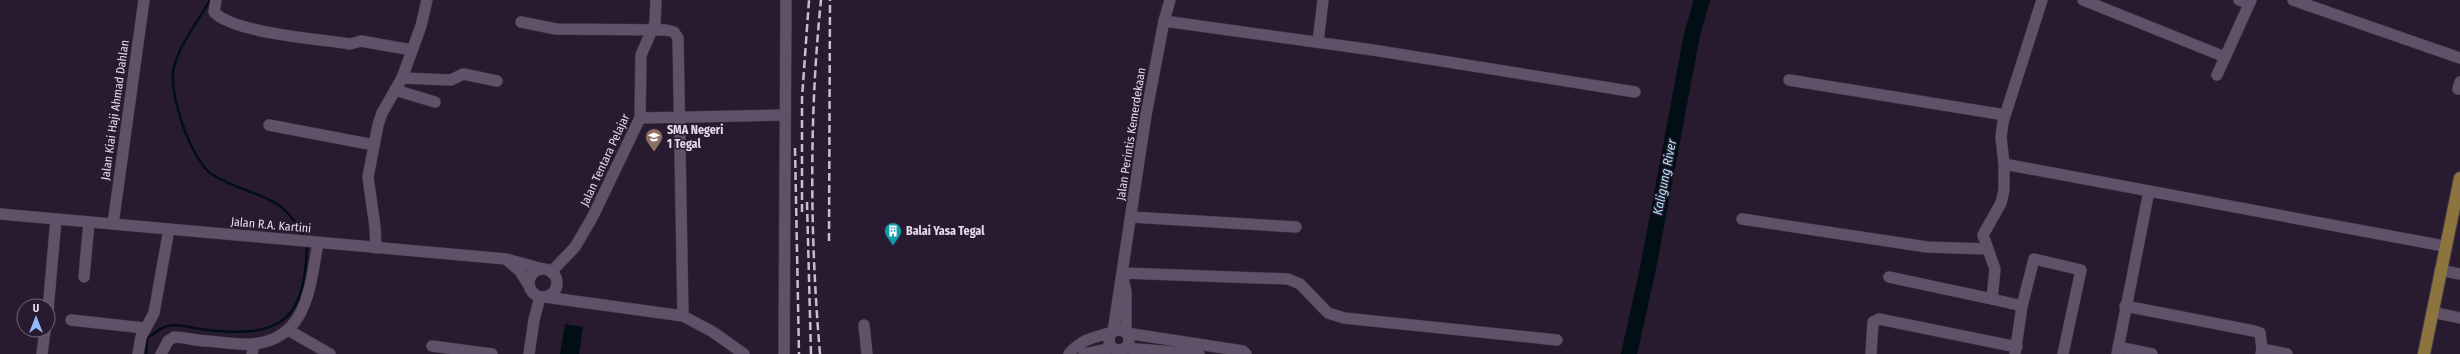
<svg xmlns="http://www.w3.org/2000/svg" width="2460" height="354" font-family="'Fira Sans Condensed',sans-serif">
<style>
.water{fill:#010f14}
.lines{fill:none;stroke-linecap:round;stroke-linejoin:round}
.stream{stroke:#010f14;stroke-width:2.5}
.river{stroke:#010f14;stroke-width:16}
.minor-casing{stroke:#443849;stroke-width:12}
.major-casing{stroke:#443849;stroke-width:14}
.minor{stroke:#615168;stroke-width:11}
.major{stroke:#8c743f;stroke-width:12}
.rail{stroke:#c9becd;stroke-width:2.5;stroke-dasharray:8 4;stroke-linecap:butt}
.labels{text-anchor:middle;stroke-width:3;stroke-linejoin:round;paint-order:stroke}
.street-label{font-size:12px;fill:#e5dbe9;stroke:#291b2f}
.poi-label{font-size:12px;font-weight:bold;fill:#e5dbe9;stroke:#291b2f;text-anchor:start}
.water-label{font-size:13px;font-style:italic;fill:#aae3f4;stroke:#291b2f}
</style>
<rect width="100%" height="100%" fill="#291b2f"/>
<polygon class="water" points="565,324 583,327 579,354 560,354"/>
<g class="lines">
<g class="stream">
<path d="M210 0C198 22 180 43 174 67 167 90 191 162 213 175 251 198 283 191 304 238"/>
<path d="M146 354 147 338C153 335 161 327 168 326 176 323 198 329 207 330 282 338 305 321 307 244"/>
</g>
<polyline class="river" points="1629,354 1648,268 1692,35 1702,0"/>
<g class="minor-casing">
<g id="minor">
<path d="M216 0 214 12C233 33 320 39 350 44L361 41 412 50"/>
<polyline points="2042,0 2003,122 2001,137 2004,164 2444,246"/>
<polyline points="2083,0 2225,57"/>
<polyline points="2239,0 2249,4"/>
<polyline points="2293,0 2460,58"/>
<polyline points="1164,21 1373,50 1635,92"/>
<polyline points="521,22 556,29 666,30 674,32 678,38 683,316"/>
<polyline points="1318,42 1323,0"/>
<polyline points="2217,75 2251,0"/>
<polyline points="402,78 451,80 463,74 497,81"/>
<polyline points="1789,80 2005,115"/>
<polyline points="2458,89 2460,82"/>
<polyline points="395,90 435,102"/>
<polyline points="640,118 784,115"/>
<polyline points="269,125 374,145"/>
<polyline points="2004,164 2004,190 2001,203 1983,235 1995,269 1992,299 2022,306"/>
<polyline points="0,214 506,259 543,269"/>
<polyline points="1131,217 1296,227"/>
<polyline points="1742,219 1927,247 1987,249"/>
<polyline points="113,224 144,0"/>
<polyline points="376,248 375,227 368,177 378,125 382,113 402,78 421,26 427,0"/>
<polyline points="508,261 520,271 528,284"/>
<circle cx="543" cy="283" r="14"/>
<polyline points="2440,270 2460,274"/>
<polyline points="551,272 575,247 592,218 640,118 641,55 655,23 656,0"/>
<polyline points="1123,273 1288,279 1300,284 1328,313 1344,318 1557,340"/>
<polyline points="84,277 89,222"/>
<polyline points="1123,277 1126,292 1126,333 1243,351 1246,354"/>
<polyline points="1889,277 1992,299"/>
<polyline points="545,297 683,316 713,332 744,354"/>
<polyline points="2125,306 2254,331 2260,333 2262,349"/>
<polyline points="48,310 56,219"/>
<polyline points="2432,312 2460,318"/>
<polyline points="71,320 144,328"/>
<polyline points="864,325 867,354"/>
<circle cx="1119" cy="340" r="10"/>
<polyline points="288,330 330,354"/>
<polyline points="432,346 492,354"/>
<polyline points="2118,347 2152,354"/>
<polyline points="1125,348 1199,354"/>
<polyline points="42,354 45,330"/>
<polyline points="138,354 141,337 154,313 169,229"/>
<path d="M161 354 168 341 174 337C185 337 196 341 207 341 222 342 239 345 253 344 308 339 310 285 318 243"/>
<polyline points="252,354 254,344"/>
<polyline points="529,354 534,320 540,297"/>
<polyline points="784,354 786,0"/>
<path d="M1069 354C1081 339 1095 337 1113 332L1146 115 1164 21 1170 0"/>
<polyline points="1084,354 1111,348"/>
<polyline points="1871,354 1873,322 1879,319 2017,347"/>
<polyline points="2015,354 2022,306 2034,259 2081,270 2063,354"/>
<polyline points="2117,354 2149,191"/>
<polyline points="2261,354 2262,349 2287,354"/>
</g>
</g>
<g class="major-casing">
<polyline id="major" points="2424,354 2460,178"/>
</g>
<use href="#minor" class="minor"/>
<use href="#major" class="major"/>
<g class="rail">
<polyline points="795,148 799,354"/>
<polyline points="807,202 811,354"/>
<polyline points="802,212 802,98 809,0"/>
<polyline points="829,241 830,0"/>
<path d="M820 354C810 237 809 117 821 0"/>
</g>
</g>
<defs>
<g id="school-pin" transform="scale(0.9)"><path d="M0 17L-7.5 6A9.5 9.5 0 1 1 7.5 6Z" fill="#8d6e63" stroke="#291b2f"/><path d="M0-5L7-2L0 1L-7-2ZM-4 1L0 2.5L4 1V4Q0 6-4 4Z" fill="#fff"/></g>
<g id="building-pin" transform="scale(0.9)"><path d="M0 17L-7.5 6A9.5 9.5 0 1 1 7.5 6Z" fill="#0f9aa8" stroke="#291b2f"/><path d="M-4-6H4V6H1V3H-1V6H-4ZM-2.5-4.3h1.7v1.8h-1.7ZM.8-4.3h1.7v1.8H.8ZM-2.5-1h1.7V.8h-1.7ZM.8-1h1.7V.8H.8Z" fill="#fff"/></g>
</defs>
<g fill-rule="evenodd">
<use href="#school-pin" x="654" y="137"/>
<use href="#building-pin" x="893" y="231"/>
</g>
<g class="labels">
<g class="street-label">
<text transform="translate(115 110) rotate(-82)" y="4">Jalan Kiai Haji Ahmad Dahlan</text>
<text transform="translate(1131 134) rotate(-81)" y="4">Jalan Perintis Kemerdekaan</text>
<text transform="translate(605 160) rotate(-65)" y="4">Jalan Tentara Pelajar</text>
<text transform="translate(271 225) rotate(5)" y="4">Jalan R.A. Kartini</text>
</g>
<g class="poi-label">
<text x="667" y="134">SMA Negeri<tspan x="667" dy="14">1 Tegal</tspan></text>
<text x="906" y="235">Balai Yasa Tegal</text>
</g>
<g class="water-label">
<text transform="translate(1664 177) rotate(-79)" y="5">Kaligung River</text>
</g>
</g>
<g transform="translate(36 318)"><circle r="19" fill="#291b2f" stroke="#746879"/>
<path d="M0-3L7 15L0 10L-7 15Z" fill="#98b6fd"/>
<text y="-6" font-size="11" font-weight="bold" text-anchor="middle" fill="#e5dbe9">U</text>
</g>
</svg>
